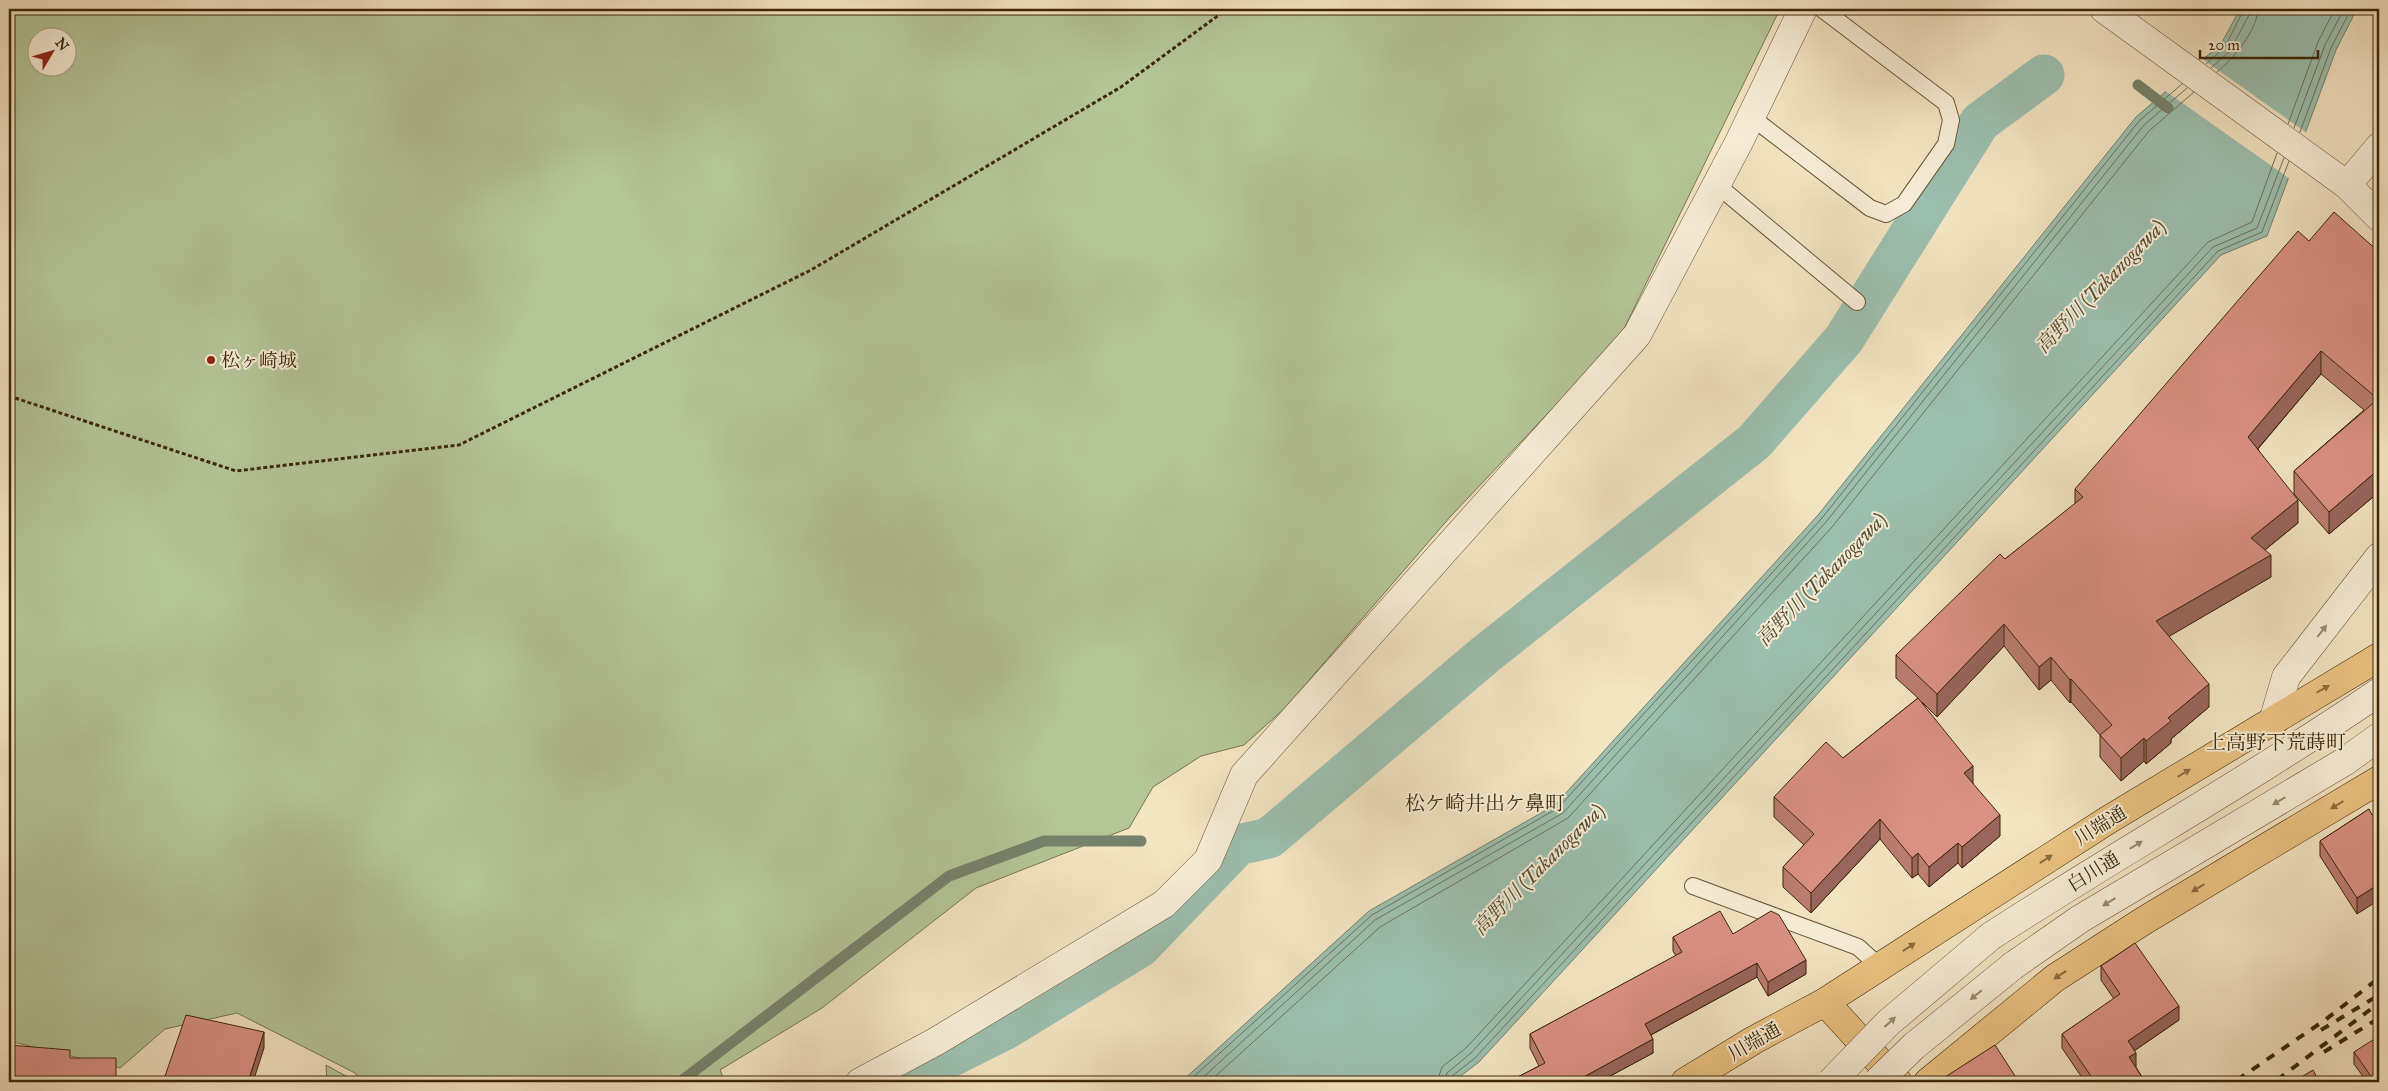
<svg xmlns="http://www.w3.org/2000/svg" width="2388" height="1091" font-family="'IM FELL Great Primer','Noto Serif JP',serif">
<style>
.green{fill:#b4c598;stroke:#787650;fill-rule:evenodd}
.water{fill:#9cbfaf;stroke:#76826c}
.pier{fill:#f3e4c2}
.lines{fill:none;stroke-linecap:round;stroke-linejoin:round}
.shore{stroke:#6c735b;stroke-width:1}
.stream{stroke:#76826c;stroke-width:11}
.canal{stroke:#9cbfaf;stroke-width:41}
.service-casing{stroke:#6a5636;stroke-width:18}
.minor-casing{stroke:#6a5636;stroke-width:29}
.tertiary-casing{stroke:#6a5636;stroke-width:29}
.trunk-casing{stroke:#3c2707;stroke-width:29}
.path{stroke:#3c2707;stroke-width:3;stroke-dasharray:4 2.5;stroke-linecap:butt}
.service{stroke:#f7edd7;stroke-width:16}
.minor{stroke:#f7edd7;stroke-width:28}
.tertiary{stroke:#f7edd7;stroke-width:28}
.trunk{stroke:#eac281;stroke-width:28}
.rail{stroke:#3c2707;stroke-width:4;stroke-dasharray:9 9;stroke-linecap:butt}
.tertiary-bridge-casing{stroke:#6a5636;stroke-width:29;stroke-linecap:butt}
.tertiary-bridge{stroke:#f7edd7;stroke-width:28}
.wall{fill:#bb7c72;stroke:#3c2707}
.shaded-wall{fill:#99655d;stroke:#3c2707}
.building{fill:#da9085;stroke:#3c2707}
.oneway{fill:#9a8a6f}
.oneway2{fill:#8a6d3e}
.poi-dot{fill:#8f2418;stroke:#f7edd7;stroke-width:2}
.labels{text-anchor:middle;stroke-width:4;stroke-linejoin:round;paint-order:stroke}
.poi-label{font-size:19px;fill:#3c2707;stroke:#f7edd7;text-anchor:start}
.street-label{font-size:19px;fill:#3c2707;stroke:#f7edd7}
.water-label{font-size:20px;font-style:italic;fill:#544d31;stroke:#f7edd7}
.neighbourhood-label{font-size:20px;fill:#3c2707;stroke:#f7edd7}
</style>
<rect width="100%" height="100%" fill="#f3e4c2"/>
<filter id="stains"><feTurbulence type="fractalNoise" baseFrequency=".004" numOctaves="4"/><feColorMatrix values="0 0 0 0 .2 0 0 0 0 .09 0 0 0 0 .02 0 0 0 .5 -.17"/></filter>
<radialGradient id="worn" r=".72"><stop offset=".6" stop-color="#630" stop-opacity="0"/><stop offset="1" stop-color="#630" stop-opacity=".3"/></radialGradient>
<g class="green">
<path d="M9 9H1780L1620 337 1450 517 1285 708 1244 745 1201 756 1153 787 1129 828 976 888 822 1008 720 1070 725 1082H362L355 1073 237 1013 165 1029 120 1068 9 1041ZM38 38H68V68H38Z"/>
<polygon points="326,1065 353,1080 355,1082 327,1082"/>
</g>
<polygon class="water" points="2240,9 2357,9 2336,50 2267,236 2221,255 1479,1062 1453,1082 1181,1082 1369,911 1555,805 1818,515 2136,117 2221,44"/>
<polygon class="pier" points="2201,58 2307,133 2290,179 2164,90"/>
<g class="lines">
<g class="shore">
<polyline points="2206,64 2225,47 2244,9"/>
<polyline points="2211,68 2230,51 2249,15 2250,9"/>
<path d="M2217 72C2233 59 2257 31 2258 9"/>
<polyline points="2288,124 2318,42 2335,9"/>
<polyline points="2294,128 2325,45 2344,9"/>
<polyline points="2300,132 2331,48 2351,9"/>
<polyline points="1188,1082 1372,915 1558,808 1822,518 2139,121 2182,84"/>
<polyline points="1198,1082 1375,920 1563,813 1826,522 2144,125 2187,88"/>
<polyline points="1209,1082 1380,927 1568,818 1832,527 2149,131 2194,92"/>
<polyline points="1437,1082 1442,1067 1466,1048 2208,242 2252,222 2277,153"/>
<polyline points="1444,1082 1447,1073 1471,1053 2213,247 2257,228 2284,158"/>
<polyline points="1450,1082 1452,1076 1475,1058 2218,251 2262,232 2289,161"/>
</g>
<g class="stream">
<polyline points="2138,85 2168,108"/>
<polyline points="680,1082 949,876 1044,841 1141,841"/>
</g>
<polyline class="canal" points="900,1082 1004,1030 1140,947 1238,845 1269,838 1486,654 1754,442 1844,339 1980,122 2044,75"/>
<g class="service-casing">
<g id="service">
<polyline points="1750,116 1870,208 1886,214 1904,204 1946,144 1951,120 1946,103 1822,9"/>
<polyline points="1717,185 1857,302"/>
<polyline points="1693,886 1858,947 1879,966"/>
</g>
</g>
<g class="minor-casing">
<g id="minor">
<polyline points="2104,9 2347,185"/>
<polyline points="2379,147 2347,185 2379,217"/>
<polyline points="2274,718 2286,677 2379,557"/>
<polyline points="860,1082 935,1042 1164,904 1208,860 1244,775 1637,335 1739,142 1803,9"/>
</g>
</g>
<g class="tertiary-casing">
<g id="tertiary">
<path d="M1991 936C2119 853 2253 778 2379 692"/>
<polyline points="2014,965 2080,919 2344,762 2379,737"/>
</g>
</g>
<g class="trunk-casing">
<g id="trunk">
<polyline points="1825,1002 1898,1082"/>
<polyline points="1685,1082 1754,1040 1825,1002 2108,820 2379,657"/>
<polyline points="1928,1082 2055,978 2145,920 2379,780"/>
</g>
</g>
<polyline class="path" points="9,396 236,471 459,445 811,270 1121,87 1227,9"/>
<use href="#service" class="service"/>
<use href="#minor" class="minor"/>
<use href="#tertiary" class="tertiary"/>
<use href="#trunk" class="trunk"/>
<g class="rail">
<polyline points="2321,1030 2379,995"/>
<polyline points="2324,1052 2379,1018"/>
<polyline points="2237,1080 2325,1020 2379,978"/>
<polyline points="2277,1080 2379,1003"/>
</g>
<g class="tertiary-bridge-casing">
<g id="tertiary-bridge">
<polyline points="1831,1082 1888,1023 1991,936"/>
<polyline points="1877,1082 1914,1046 2014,965"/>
</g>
</g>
<use href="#tertiary-bridge" class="tertiary-bridge"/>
</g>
<g class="wall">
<polygon points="2379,155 2379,184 2376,181 2376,159"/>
<polygon points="2309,241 2379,252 2379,492 2329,534 2294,494 2294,471 2364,410 2321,374 2258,449 2298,523 2265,550 2271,577 2169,636 2209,707 2171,739 2171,743 2146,764 2144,761 2121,781 2100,757 2100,735 2071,702 2070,703 2051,680 2039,690 2004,646 1937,717 1922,702 1973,784 2000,836 1962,868 1958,863 1929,887 1918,874 1912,878 1880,839 1811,913 1783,887 1783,867 1804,845 1774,817 1774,797 1843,758 1918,698 1896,678 1896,655 2005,559 2075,504 2075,489"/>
<polygon points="2369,809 2357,914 2320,856 2320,841"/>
<polygon points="1733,934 1806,974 1768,996 1757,977 1651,1035 1653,1053 1599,1082 1508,1082 1539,1066 1530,1048 1530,1034 1676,956 1673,951 1673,937"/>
<polygon points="2101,966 2179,1020 2134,1051 2136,1067 2145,1082 2085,1082 2062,1048 2062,1034 2114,999 2101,980"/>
<polygon points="2354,1052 2379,1082 2367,1082 2354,1064"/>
</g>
<g class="shaded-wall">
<polygon points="2321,351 2321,374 2248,460 2248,437"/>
<polygon points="2379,469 2379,492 2329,534 2329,512"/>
<polygon points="2298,500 2298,523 2251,561 2251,538"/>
<polygon points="2271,555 2271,577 2156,644 2156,621"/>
<polygon points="2004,624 2004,646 1937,717 1937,694"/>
<polygon points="2051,657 2051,680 2039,690 2039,667"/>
<polygon points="2071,679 2071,702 2070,703 2070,680"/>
<polygon points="2209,684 2209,707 2171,739 2171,743 2146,764 2146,741 2168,718"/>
<polygon points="2144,738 2144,761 2121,781 2121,758"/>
<polygon points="1973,766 1973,786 1964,773"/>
<polygon points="2000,815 2000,836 1962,868 1962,847"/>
<polygon points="1880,819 1880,839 1811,913 1811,893"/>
<polygon points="1958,843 1958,863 1929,887 1929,867"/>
<polygon points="1918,853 1918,874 1912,878 1912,858"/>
<polygon points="2379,884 2379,900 2357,914 2357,898"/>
<polygon points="1806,960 1806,974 1768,996 1768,982"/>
<polygon points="1757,963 1757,977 1645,1038 1645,1024"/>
<polygon points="2179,1006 2179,1020 2128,1055 2128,1041"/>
<polygon points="264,1032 264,1048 253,1082 248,1082"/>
<polygon points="1653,1039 1653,1053 1599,1082 1580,1082 1580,1079"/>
<polygon points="2136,1053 2136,1066 2129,1071 2129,1057"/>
</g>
<g class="building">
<polygon points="2379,155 2379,163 2376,159"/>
<polygon points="2334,212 2379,252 2379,469 2329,512 2294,471 2378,399 2321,351 2248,437 2298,500 2251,538 2271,555 2156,621 2209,684 2168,718 2171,721 2146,741 2144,738 2121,758 2100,735 2112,725 2071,679 2070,680 2051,657 2039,667 2004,624 1937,694 1896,655 2000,554 2005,559 2083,497 2075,489 2298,231 2309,241"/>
<polygon points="1918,698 1973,766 1964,773 2000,815 1962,847 1958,843 1929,867 1918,853 1912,858 1880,819 1811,893 1783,867 1814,834 1774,797 1826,742 1843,758"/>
<polygon points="2369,809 2372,815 2379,810 2379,884 2357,898 2320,841"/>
<polygon points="1720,911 1733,934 1771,911 1779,915 1806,960 1768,982 1757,963 1645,1024 1653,1039 1580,1079 1582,1082 1508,1082 1545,1063 1530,1034 1682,952 1673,937"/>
<polygon points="2135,943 2179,1006 2128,1041 2136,1053 2129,1057 2145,1082 2095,1082 2062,1034 2120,994 2101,966"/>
<polygon points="186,1015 264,1032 248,1082 163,1082"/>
<polygon points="2379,1036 2379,1082 2375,1082 2354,1052"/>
<polygon points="9,1045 70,1050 70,1058 116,1058 116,1082 9,1082"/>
<polygon points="1995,1045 2019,1082 1945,1082 1942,1079"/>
<polygon points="2313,1070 2319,1082 2293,1082"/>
</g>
<defs><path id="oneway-solid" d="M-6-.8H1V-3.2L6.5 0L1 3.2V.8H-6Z" transform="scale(1.25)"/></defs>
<g class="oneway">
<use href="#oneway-solid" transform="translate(2322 631) rotate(-52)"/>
<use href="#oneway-solid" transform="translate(2279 801) rotate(149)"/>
<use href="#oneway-solid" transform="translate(2136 845) rotate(-31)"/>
<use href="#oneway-solid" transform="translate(2109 902) rotate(149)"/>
<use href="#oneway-solid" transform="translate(1976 995) rotate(141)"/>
<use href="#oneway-solid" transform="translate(1890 1022) rotate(-42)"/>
</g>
<g class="oneway2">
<use href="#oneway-solid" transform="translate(2323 689) rotate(-30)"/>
<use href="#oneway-solid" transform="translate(2184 773) rotate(-31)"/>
<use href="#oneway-solid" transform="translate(2337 805) rotate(149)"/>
<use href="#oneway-solid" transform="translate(2046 859) rotate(-33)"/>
<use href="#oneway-solid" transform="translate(2198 888) rotate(149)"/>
<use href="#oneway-solid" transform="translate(1909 947) rotate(-33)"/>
<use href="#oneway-solid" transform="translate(2060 975) rotate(146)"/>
</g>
<circle class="poi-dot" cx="211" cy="360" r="5"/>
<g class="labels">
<g class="poi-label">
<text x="221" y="367">松ヶ崎城</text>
</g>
<g class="street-label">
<text transform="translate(2100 825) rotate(-32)" y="7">川端通</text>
<text transform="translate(2093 871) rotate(-32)" y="7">白川通</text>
<text transform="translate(1754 1041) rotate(-30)" y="7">川端通</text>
</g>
<g class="water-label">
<text transform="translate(2100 286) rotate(-46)" y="7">高野川 (Takanogawa)</text>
<text transform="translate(1821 579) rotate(-46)" y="7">高野川 (Takanogawa)</text>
<text transform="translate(1538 869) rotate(-45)" y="7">高野川 (Takanogawa)</text>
</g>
<g class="neighbourhood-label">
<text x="2276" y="749">上高野下荒蒔町</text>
<text x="1485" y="810">松ケ崎井出ケ鼻町</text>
</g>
</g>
<rect width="2388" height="1091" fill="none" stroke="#f3e4c2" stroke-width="30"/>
<rect x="10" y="10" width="2368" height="1071" fill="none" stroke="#3c2707" stroke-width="2.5"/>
<rect x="15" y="15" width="2358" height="1061" fill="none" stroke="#3c2707"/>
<g transform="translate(52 52) rotate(52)"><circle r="24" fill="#f7edd7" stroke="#ac9e84"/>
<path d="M0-4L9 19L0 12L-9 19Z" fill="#8f2418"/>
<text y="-8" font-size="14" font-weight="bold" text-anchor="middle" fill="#3c2707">N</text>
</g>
<path d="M2200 50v8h118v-8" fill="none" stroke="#3c2707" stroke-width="2.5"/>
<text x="2208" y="50" font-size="15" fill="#3c2707" stroke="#f7edd7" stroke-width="4" paint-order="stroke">20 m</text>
<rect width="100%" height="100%" filter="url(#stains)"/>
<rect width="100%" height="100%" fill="url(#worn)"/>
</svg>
